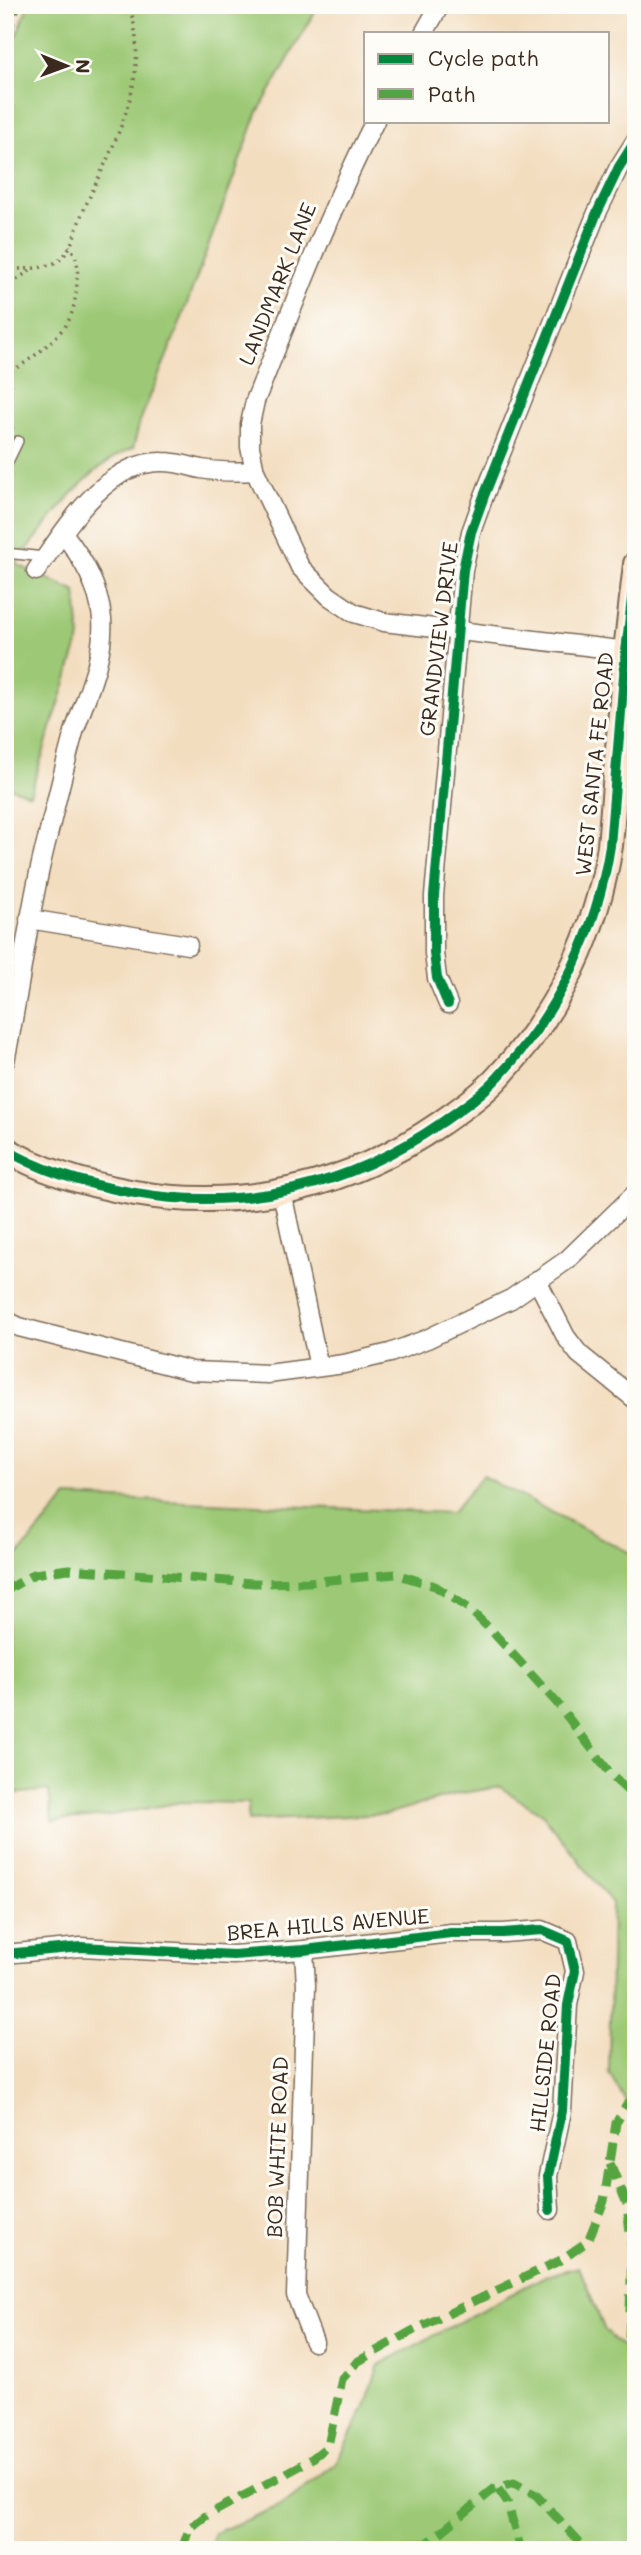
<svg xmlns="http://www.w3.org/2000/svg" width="641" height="2555" font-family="Mali,sans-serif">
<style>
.green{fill:#9dc976;stroke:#6c7a4a;stroke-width:2}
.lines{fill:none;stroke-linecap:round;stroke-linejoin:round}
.lane-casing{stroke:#7b6956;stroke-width:12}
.street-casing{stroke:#7b6956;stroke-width:21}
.secondary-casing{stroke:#7b6956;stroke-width:28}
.path{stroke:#7b6956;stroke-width:3.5;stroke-dasharray:2 5;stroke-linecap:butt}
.lane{stroke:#fff;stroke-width:9}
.street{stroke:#fff;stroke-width:18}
.secondary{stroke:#fbe5cf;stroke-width:24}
.quiet{stroke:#54a441;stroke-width:9;stroke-dasharray:18 9;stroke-linecap:butt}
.cycleway-casing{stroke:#fdfcf7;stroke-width:15}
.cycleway{stroke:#00873e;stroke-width:10}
.labels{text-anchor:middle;stroke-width:6;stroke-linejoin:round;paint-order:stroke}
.street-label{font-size:21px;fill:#3b2a1e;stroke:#fdfcf7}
</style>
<rect width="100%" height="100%" fill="#fdfcf7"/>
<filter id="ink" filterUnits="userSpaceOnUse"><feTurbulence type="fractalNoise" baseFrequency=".0143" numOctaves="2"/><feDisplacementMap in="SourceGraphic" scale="14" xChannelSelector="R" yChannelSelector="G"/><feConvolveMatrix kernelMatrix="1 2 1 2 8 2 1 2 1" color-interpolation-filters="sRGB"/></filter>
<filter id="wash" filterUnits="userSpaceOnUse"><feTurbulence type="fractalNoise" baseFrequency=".00686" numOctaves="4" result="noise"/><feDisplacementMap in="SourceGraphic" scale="28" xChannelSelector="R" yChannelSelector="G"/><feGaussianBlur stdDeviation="1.57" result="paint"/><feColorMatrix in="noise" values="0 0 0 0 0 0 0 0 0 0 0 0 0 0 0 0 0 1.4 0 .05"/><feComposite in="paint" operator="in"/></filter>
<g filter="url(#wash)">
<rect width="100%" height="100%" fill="#f3ddbf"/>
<g class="green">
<path d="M28 5H319L257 114 177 331 140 421 133 448C82 469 50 522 16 564L76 592 80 638 30 794 5 786V68Z"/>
<polygon points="482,1476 636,1556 636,2119 609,2073 612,1903 543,1815 500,1787 456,1794 387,1814 248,1821 248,1803 181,1802 106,1816 52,1821 49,1790 5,1795 5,1566 14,1560 67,1497 452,1513"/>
<polygon points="579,2267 605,2331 636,2359 636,2550 208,2550 215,2533 284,2504 335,2464 364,2409 379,2365 547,2275"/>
</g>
</g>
<g filter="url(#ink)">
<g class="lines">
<g class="lane-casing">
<g id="lane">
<polyline points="5,468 18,441"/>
<polyline points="5,553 45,557"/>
</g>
</g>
<g class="street-casing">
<g id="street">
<polyline points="424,33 440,5"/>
<path d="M375 121C329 211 293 307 255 401L250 424V447L255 471 300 567 329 596 354 613 384 622 636 652"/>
<path d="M36 571C65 530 106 460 163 462 177 462 188 466 201 469 219 472 237 472 255 471"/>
<polyline points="29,919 188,945"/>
<polyline points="448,1004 437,978 434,953 434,896 463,570 471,532 484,496 596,215 619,167 636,140"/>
<path d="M5 1061C20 991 27 920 44 851 54 812 63 771 74 732 86 696 105 657 102 619 99 586 83 559 63 533"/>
<polyline points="282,1193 319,1367"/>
<polyline points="537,1280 566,1337 579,1354 636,1400"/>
<polyline points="5,1320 19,1327 192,1371 268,1374 344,1364 390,1353 427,1339 511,1299 567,1260 636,1193"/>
<polyline points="304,1950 306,1986 296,2295 314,2342"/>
<polyline points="5,1954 81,1947 233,1955 304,1950 451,1933 503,1933 542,1930 568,1941 575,1971 568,2005 562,2111 548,2176 550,2210"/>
</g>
</g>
<g class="secondary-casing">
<path id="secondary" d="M5 1149C44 1173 90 1185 135 1193 245 1212 350 1186 441 1123 461 1109 483 1094 499 1076 558 1013 597 931 610 846L626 651 636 564"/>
</g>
<g class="path">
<path d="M5 269C23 269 42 270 58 261 72 252 76 228 82 214 111 147 154 81 129 5"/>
<polyline points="5,287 31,270"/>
<polyline points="5,364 11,384 8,418"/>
<path d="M5 374C26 365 52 343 66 325 74 313 76 296 77 282 78 267 79 258 69 246"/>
<polyline points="5,416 13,429"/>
</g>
<use href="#lane" class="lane"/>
<use href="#street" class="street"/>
<use href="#secondary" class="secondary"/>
<g class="quiet">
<polyline points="5,38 17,5"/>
<polyline points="5,1591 34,1574 68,1569 254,1583 308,1582 396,1574 435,1586 468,1608 490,1629 557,1703 613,1777 636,1799"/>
<polyline points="610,2163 627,2204 632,2253 629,2338"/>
<polyline points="498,2489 507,2502 521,2550"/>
<polyline points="182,2550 189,2529 204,2517 309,2461 328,2446 342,2379 357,2362 412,2331 561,2260 588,2241 604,2201 616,2123 628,2103 636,2097"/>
<polyline points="419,2550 494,2489 514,2483 536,2495 587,2550"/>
</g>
<g class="cycleway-casing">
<g id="cycleway">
<polyline points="448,1004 437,978 434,953 434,896 463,570 471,532 484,496 596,215 619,167 636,140"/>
<path d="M5 1149C44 1173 90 1185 135 1193 245 1212 350 1186 441 1123 461 1109 483 1094 499 1076 558 1013 597 931 610 846L626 651 636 564"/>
<polyline points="5,1954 81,1947 233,1955 304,1950 451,1933 503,1933 542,1930 568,1941 575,1971 568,2005 562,2111 548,2176 550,2210"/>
</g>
</g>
<use href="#cycleway" class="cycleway"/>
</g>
</g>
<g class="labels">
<g class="street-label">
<text transform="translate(278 284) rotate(-68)" y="7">LANDMARK LANE</text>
<text transform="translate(439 639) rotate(-83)" y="7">GRANDVIEW DRIVE</text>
<text transform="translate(595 764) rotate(-84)" y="7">WEST SANTA FE ROAD</text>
<text transform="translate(328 1925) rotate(-5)" y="7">BREA HILLS AVENUE</text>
<text transform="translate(546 2053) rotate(-84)" y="7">HILLSIDE ROAD</text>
<text transform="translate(278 2147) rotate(-88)" y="7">BOB WHITE ROAD</text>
</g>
</g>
<rect width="641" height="2555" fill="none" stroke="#fdfcf7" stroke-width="28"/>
<rect x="364" y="32" width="245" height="91" fill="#fdfcf7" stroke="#afa8a0" stroke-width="2"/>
<rect x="378" y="54" width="35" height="10" fill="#00873e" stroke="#afa8a0" stroke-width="2"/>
<text x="428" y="66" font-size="21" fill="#3b2a1e">Cycle path</text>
<rect x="378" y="89" width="35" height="10" fill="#54a441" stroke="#afa8a0" stroke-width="2"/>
<text x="428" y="102" font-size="21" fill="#3b2a1e">Path</text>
<g transform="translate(66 66) rotate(91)" stroke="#fdfcf7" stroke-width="5" paint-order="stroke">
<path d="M0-5L12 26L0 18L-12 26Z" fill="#3b2a1e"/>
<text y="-10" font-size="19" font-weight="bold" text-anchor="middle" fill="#3b2a1e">N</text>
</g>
</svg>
